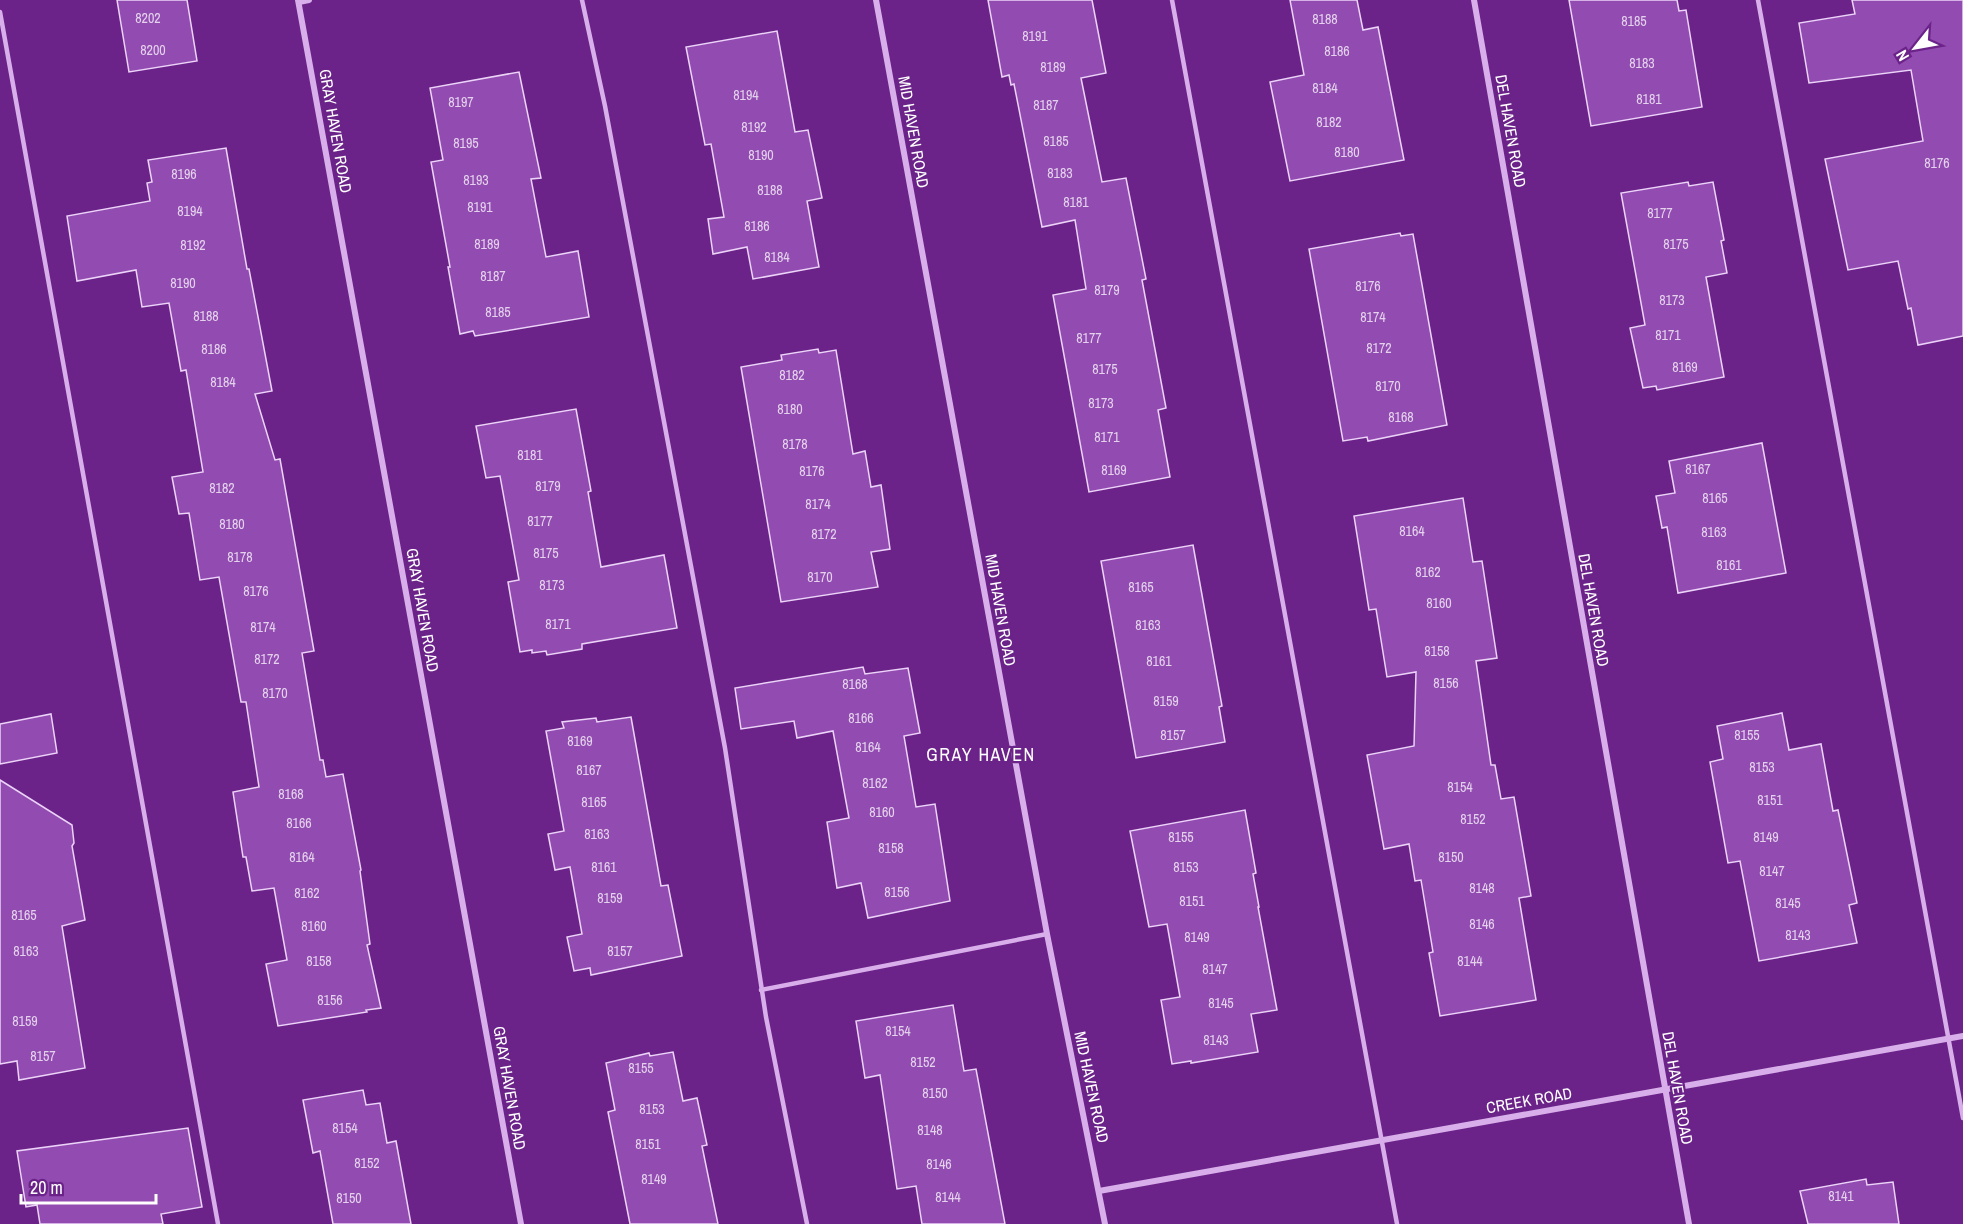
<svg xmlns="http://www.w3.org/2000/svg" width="1963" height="1224" font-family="'Archivo Narrow',sans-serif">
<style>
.building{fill:#924bb1;stroke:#ecd3f8;stroke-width:1.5}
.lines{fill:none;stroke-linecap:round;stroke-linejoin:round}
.lane{stroke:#d8afea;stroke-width:4.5}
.street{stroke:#d8afea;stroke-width:6}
.labels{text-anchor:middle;stroke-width:4.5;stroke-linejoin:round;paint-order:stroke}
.number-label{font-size:14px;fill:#e4d2ec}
.street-label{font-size:16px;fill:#fff;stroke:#6b2389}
.neighbourhood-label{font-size:18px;letter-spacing:1.5px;fill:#fff;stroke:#6b2389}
</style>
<rect width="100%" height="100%" fill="#6b2389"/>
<g class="building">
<polygon points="117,0 187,0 197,61 129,72"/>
<polygon points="988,0 1092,0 1106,73 1081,78 1102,182 1126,178 1146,279 1142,280 1166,408 1158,410 1170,477 1089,492 1053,295 1086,289 1075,220 1042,227 1014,84 1011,85 1009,75 1002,77"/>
<polygon points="1290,0 1357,0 1363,30 1378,27 1404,160 1290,181 1270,82 1304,75"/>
<polygon points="1569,0 1677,0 1679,11 1686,10 1702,107 1591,126"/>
<polygon points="1852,0 1963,0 1963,336 1918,345 1911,308 1908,309 1898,261 1848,270 1825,159 1923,141 1911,70 1809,83 1799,23 1855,14"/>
<polygon points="777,31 795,132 808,130 822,198 807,201 819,267 753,279 747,247 713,254 708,219 724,217 711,144 705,145 686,47"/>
<polygon points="519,72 541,178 531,179 546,257 578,251 589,317 475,336 473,331 460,334 448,267 450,267 431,162 443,160 430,88"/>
<polygon points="226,148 247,269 249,269 272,391 255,394 275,460 280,459 314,651 302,653 320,760 323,760 326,777 343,774 361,870 360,871 370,944 367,945 381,1008 366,1010 367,1012 278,1026 266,964 287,960 274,888 252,891 246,857 243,857 233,792 259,787 246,702 241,702 219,577 200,580 189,513 179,514 172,477 203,472 186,370 181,371 169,303 142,307 136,270 77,281 67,216 150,201 147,183 152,182 148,160"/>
<polygon points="1688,182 1689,186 1713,182 1724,240 1721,241 1727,273 1706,277 1724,377 1657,390 1656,386 1643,388 1630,328 1645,325 1621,193"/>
<polygon points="1400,233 1401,236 1413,234 1447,425 1368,441 1367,437 1343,441 1309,249"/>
<polygon points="818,349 819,353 836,350 853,454 865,451 871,487 881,485 890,549 871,552 878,587 781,602 741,367 782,360 781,355"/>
<polygon points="576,409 591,491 588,492 601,567 664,555 677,628 582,644 582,649 547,655 546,651 532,653 532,650 520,652 508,582 519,580 500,476 486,478 476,426"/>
<polygon points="1762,443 1786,573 1678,593 1667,527 1662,528 1656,496 1675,493 1669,461"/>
<polygon points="1463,498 1473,562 1482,561 1497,658 1476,661 1491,765 1495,765 1501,799 1514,797 1531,896 1519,898 1536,1000 1440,1016 1429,953 1433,952 1421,880 1415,881 1409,844 1384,849 1367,755 1414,746 1416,672 1387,677 1376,609 1369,610 1354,516"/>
<polygon points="1193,545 1222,706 1219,707 1225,742 1136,758 1101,561"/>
<polygon points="863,667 865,674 908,668 920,733 904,736 916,807 935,804 950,901 868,918 861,883 837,888 827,822 849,818 833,731 797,738 794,721 741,729 735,688"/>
<polygon points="1782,713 1789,750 1821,744 1833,811 1838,810 1857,903 1849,905 1857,943 1759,961 1740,861 1728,863 1710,762 1723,759 1717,726"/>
<polygon points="51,714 57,753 0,764 0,724"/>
<polygon points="631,717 661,886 668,885 682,956 591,975 590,968 574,971 567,937 582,934 570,867 555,870 548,834 564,831 546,731 564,728 562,722 596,718 597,722"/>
<polygon points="0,780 72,825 74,843 72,846 85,920 62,926 85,1068 19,1080 17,1061 0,1064"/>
<polygon points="1245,810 1256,873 1253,874 1259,907 1258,907 1277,1010 1251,1014 1258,1052 1191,1063 1191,1061 1172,1064 1161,1000 1180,997 1167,924 1149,927 1130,831"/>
<polygon points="953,1005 964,1071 976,1069 1005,1224 922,1224 916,1186 897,1189 880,1075 865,1078 856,1021"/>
<polygon points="673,1052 683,1101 697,1098 707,1145 702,1146 718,1224 630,1224 608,1112 615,1110 606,1063 649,1053 650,1056"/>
<polygon points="363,1090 366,1105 380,1103 387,1143 396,1141 411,1224 333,1224 320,1151 313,1153 303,1100"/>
<polygon points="188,1128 202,1207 161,1214 163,1224 40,1224 37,1205 26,1207 17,1151"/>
<polygon points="1866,1179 1867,1185 1893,1182 1899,1224 1808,1224 1800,1191"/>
</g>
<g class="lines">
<g class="lane">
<polyline points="582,0 605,106 725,748 766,1017 807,1224"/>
<polyline points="1172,0 1397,1224"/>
<polyline points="1758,0 1963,1118"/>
<polyline points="0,12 218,1224"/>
<polyline points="761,990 1047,934"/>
</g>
<g class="street">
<polyline points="298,0 521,1224"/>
<polyline points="876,0 1047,934 1105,1224"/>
<polyline points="1474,0 1689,1224"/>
<polyline points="299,2 309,0"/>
<polyline points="1099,1191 1963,1036"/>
</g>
</g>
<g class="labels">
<g class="number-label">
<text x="148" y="23">8202</text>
<text x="1325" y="24">8188</text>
<text x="1634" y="26">8185</text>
<text x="1035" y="41">8191</text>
<text x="153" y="55">8200</text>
<text x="1337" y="56">8186</text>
<text x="1642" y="68">8183</text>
<text x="1053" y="72">8189</text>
<text x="1325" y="93">8184</text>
<text x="746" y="100">8194</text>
<text x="1649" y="104">8181</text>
<text x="461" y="107">8197</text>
<text x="1046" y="110">8187</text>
<text x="1329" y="127">8182</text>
<text x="754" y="132">8192</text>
<text x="1056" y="146">8185</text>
<text x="466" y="148">8195</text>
<text x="1347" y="157">8180</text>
<text x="761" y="160">8190</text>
<text x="1937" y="168">8176</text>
<text x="1060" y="178">8183</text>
<text x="184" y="179">8196</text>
<text x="476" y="185">8193</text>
<text x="770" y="195">8188</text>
<text x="1076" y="207">8181</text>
<text x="480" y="212">8191</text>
<text x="190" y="216">8194</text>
<text x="1660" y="218">8177</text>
<text x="757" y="231">8186</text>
<text x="487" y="249">8189</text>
<text x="1676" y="249">8175</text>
<text x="193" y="250">8192</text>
<text x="777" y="262">8184</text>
<text x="493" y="281">8187</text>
<text x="183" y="288">8190</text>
<text x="1368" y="291">8176</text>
<text x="1107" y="295">8179</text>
<text x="1672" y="305">8173</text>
<text x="498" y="317">8185</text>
<text x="206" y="321">8188</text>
<text x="1373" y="322">8174</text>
<text x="1668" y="340">8171</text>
<text x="1089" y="343">8177</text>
<text x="1379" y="353">8172</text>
<text x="214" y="354">8186</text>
<text x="1685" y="372">8169</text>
<text x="1105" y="374">8175</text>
<text x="792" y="380">8182</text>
<text x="223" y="387">8184</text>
<text x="1388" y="391">8170</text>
<text x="1101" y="408">8173</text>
<text x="790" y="414">8180</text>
<text x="1401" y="422">8168</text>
<text x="1107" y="442">8171</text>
<text x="795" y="449">8178</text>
<text x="530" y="460">8181</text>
<text x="1698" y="474">8167</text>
<text x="1114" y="475">8169</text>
<text x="812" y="476">8176</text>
<text x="548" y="491">8179</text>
<text x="222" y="493">8182</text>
<text x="1715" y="503">8165</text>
<text x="818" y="509">8174</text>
<text x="540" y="526">8177</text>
<text x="232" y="529">8180</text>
<text x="1412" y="536">8164</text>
<text x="1714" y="537">8163</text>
<text x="824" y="539">8172</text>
<text x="546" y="558">8175</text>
<text x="240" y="562">8178</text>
<text x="1729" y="570">8161</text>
<text x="1428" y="577">8162</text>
<text x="820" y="582">8170</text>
<text x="552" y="590">8173</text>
<text x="1141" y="592">8165</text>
<text x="256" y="596">8176</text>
<text x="1439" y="608">8160</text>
<text x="558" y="629">8171</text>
<text x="1148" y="630">8163</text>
<text x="263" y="632">8174</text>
<text x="1437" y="656">8158</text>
<text x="267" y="664">8172</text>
<text x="1159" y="666">8161</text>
<text x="1446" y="688">8156</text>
<text x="855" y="689">8168</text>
<text x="275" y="698">8170</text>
<text x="1166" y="706">8159</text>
<text x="861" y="723">8166</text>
<text x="1173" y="740">8157</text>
<text x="1747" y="740">8155</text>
<text x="580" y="746">8169</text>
<text x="868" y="752">8164</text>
<text x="1762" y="772">8153</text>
<text x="589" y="775">8167</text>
<text x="875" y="788">8162</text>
<text x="1460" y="792">8154</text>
<text x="291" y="799">8168</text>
<text x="1770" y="805">8151</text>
<text x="594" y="807">8165</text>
<text x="882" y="817">8160</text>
<text x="1473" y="824">8152</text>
<text x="299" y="828">8166</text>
<text x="597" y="839">8163</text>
<text x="1181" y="842">8155</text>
<text x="1766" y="842">8149</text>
<text x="891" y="853">8158</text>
<text x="302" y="862">8164</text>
<text x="1451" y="862">8150</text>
<text x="604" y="872">8161</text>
<text x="1186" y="872">8153</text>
<text x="1772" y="876">8147</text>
<text x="1482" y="893">8148</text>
<text x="897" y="897">8156</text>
<text x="307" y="898">8162</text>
<text x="610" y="903">8159</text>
<text x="1192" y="906">8151</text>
<text x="1788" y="908">8145</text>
<text x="24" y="920">8165</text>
<text x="1482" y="929">8146</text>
<text x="314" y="931">8160</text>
<text x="1798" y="940">8143</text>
<text x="1197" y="942">8149</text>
<text x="26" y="956">8163</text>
<text x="620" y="956">8157</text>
<text x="319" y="966">8158</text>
<text x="1470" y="966">8144</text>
<text x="1215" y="974">8147</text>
<text x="330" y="1005">8156</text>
<text x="1221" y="1008">8145</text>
<text x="25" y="1026">8159</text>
<text x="898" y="1036">8154</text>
<text x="1216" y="1045">8143</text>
<text x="43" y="1061">8157</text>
<text x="923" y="1067">8152</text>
<text x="641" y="1073">8155</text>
<text x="935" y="1098">8150</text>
<text x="652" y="1114">8153</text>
<text x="345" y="1133">8154</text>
<text x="930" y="1135">8148</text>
<text x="648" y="1149">8151</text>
<text x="367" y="1168">8152</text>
<text x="939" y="1169">8146</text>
<text x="654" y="1184">8149</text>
<text x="1841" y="1201">8141</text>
<text x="948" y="1202">8144</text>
<text x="349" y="1203">8150</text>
</g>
<g class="street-label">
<text transform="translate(336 131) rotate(80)" y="6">GRAY HAVEN ROAD</text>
<text transform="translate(1511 131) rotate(80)" y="6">DEL HAVEN ROAD</text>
<text transform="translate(914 132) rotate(80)" y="6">MID HAVEN ROAD</text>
<text transform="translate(423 610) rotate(80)" y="6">GRAY HAVEN ROAD</text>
<text transform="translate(1001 610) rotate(80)" y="6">MID HAVEN ROAD</text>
<text transform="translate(1594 610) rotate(80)" y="6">DEL HAVEN ROAD</text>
<text transform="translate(1092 1087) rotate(78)" y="6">MID HAVEN ROAD</text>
<text transform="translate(510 1088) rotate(80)" y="6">GRAY HAVEN ROAD</text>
<text transform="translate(1678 1088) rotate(80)" y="6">DEL HAVEN ROAD</text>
<text transform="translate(1529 1100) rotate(-10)" y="6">CREEK ROAD</text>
</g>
<g class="neighbourhood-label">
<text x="981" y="761">GRAY HAVEN</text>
</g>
</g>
<g transform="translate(1915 48) rotate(239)" stroke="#6b2389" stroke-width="4.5" paint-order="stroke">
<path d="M0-4.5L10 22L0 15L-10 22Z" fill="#ffffff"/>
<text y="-9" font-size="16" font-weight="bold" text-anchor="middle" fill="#ffffff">N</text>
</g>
<path d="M21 1194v9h135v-9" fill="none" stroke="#ffffff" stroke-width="3"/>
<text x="30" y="1194" font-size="18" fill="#ffffff" stroke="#6b2389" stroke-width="4.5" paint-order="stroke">20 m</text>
</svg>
